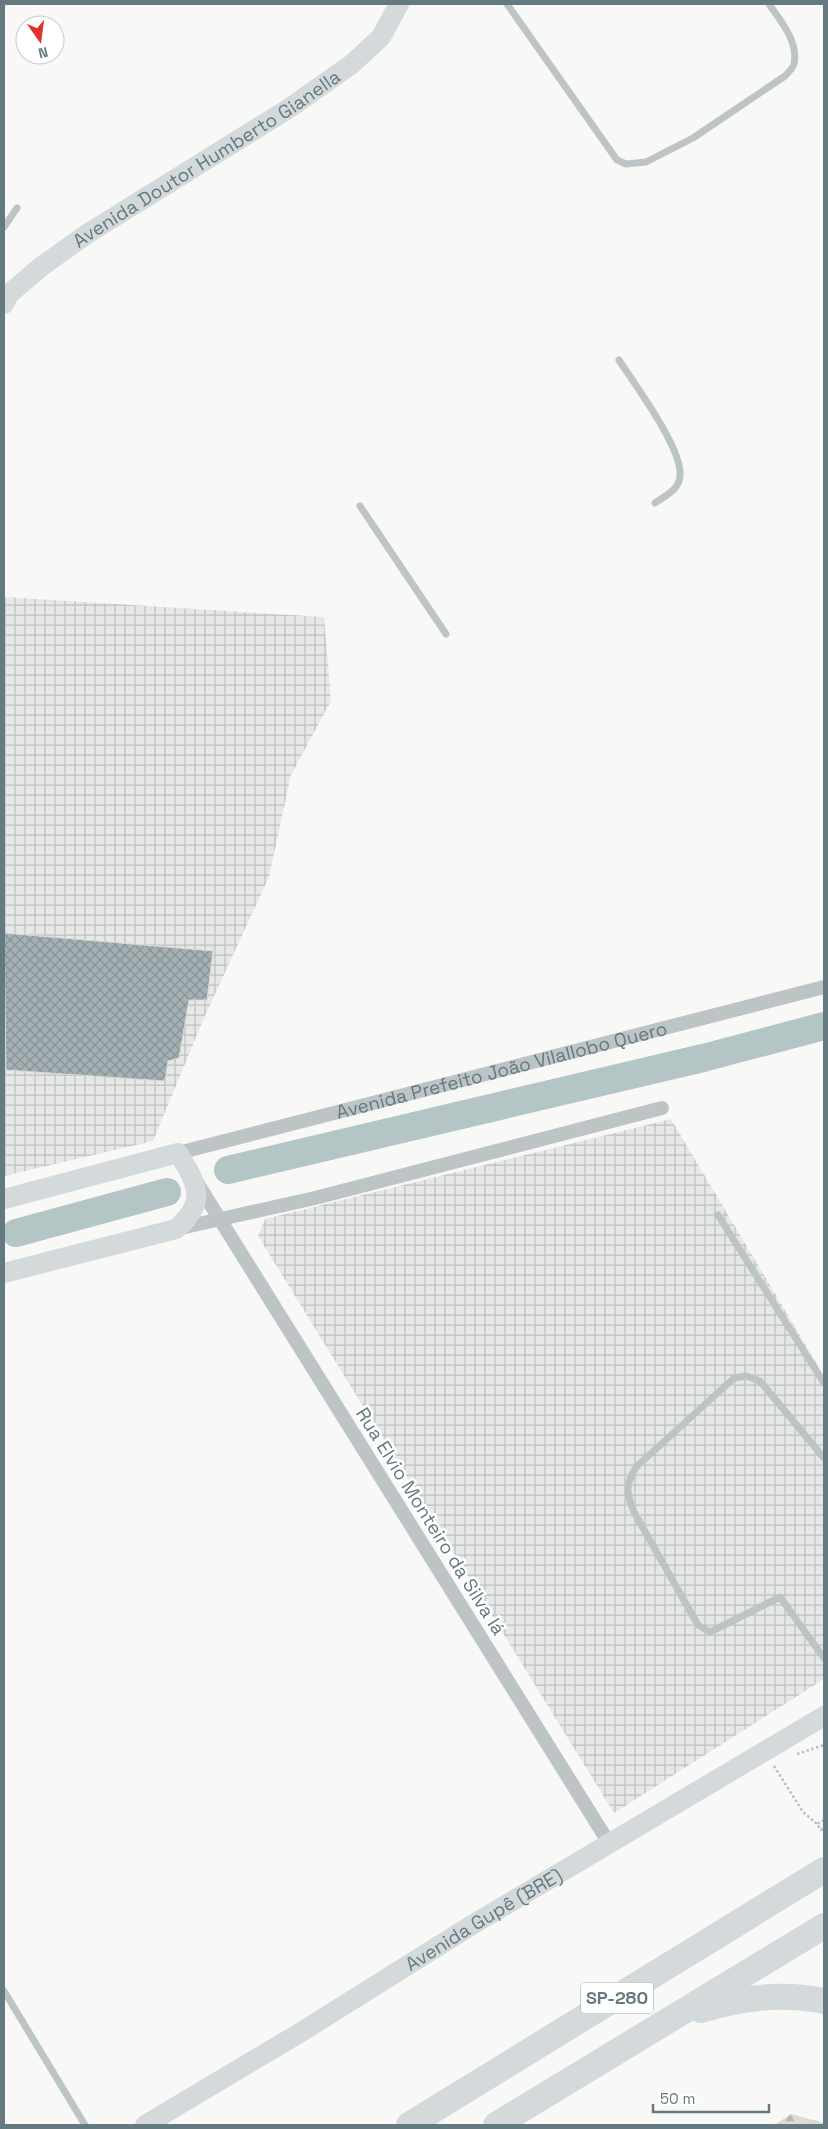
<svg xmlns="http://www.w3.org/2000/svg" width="828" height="2129" font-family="'Space Grotesk',sans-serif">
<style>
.industrial{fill:url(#industrial-grid)}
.forest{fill:url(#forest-firs)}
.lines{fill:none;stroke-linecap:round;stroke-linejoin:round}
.river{stroke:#b4c5c6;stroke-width:28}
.building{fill:url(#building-cross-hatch);stroke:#dadad8}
.path{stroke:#babec0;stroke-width:2.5;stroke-dasharray:2.5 2.5;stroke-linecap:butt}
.service{stroke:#bdc4c6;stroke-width:7}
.minor{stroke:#bdc4c6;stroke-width:14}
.secondary{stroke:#d4d9dc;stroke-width:20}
.motorway{stroke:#d4d9dc;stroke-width:26}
.labels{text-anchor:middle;stroke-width:5;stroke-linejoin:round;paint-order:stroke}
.shield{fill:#fff;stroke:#92a2a6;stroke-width:1}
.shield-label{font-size:18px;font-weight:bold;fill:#647a80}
.street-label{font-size:19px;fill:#647a80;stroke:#fff}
</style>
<defs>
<pattern id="industrial-grid" width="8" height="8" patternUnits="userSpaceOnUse" patternTransform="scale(1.25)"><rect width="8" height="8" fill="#e6e8e7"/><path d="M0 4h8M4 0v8" fill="none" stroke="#bec1c0"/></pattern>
<pattern id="forest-firs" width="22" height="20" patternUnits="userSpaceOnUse" patternTransform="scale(1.25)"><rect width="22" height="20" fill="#daddd5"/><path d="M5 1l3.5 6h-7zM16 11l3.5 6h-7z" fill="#b4b8b2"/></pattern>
<pattern id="building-cross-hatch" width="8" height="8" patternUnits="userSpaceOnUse" patternTransform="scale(1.25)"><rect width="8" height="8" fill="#a4b0b3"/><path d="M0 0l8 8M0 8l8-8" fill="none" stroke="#899497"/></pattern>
</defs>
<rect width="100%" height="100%" fill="#f8f8f6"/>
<g class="industrial">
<polygon points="4,597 324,617 331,701 291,775 269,877 204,1018 153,1141 4,1176"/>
<polygon points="671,1119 824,1376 824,1679 614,1813 258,1236 265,1219"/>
</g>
<polygon class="forest" points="791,2114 824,2123 824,2125 774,2125"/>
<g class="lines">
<g class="river">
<polyline points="228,1170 703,1058 824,1026"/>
<polyline points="16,1233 167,1192"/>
</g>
</g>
<polygon class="building" points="4,933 213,951 207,1000 189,1000 179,1058 168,1061 165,1081 6,1070"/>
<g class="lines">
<g class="path">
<polyline points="797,1754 824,1745"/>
<polyline points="774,1766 803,1812 817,1824"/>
<polyline points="824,1820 817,1824 821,1830 824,1828"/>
</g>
<g class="service">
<path d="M507 4 617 160 626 164 646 162 693 138 785 76C788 73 793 68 794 64 799 42 780 20 769 4"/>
<polyline points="4,227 17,208"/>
<path d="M619 360C635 385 683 449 680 476 679 490 665 496 655 503"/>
<polyline points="360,506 446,634"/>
<polyline points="718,1215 824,1383"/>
<path d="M824 1458 760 1381 746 1376 734 1378 636 1467C625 1486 626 1492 634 1512L698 1625 710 1632 780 1597 824 1658"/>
<polyline points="4,1991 85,2125"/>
</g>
<g class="minor">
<path id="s1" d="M178 1153 824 987"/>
<polyline points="196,1181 609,1843"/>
<polyline points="176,1229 315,1198 662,1108"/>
</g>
<g class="secondary">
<path id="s2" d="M4 304 9 294 42 266 87 234 288 109 352 64 381 37 399 4"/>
<path d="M4 1199 178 1153C197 1183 208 1202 176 1229L4 1273"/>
<path id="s3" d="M145 2125 298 2034 472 1925 824 1716"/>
</g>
<g class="motorway">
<path d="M701 2010C742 1998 782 1992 824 2001"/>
<polyline points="409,2125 824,1870"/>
<polyline points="496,2125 824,1926"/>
</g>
</g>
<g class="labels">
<rect class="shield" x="581" y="1982.5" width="72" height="31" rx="4"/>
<g class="shield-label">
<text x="617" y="2004">SP-280</text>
</g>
<g class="street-label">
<text dy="7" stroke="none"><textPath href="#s2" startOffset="251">Avenida Doutor Humberto Gianella</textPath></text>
<text dy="7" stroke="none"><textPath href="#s1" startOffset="334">Avenida Prefeito João Vilallobo Quero</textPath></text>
<text transform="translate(431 1521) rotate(58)" y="7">Rua Elvio Monteiro da Silva Iá</text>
<text dy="7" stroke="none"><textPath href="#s3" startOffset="396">Avenida Gupê (BRE)</textPath></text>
</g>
</g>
<rect width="828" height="2129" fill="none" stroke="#647a80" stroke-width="10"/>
<g transform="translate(40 40) rotate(166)"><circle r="24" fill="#ffffff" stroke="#c1cacc"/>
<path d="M0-4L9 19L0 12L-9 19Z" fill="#e0322e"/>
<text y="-8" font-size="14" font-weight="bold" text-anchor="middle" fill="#647a80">N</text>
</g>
<path d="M653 2104v8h116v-8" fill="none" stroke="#647a80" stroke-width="2.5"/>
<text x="660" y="2104" font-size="15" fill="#647a80" stroke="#ffffff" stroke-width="4" paint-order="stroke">50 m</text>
</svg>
